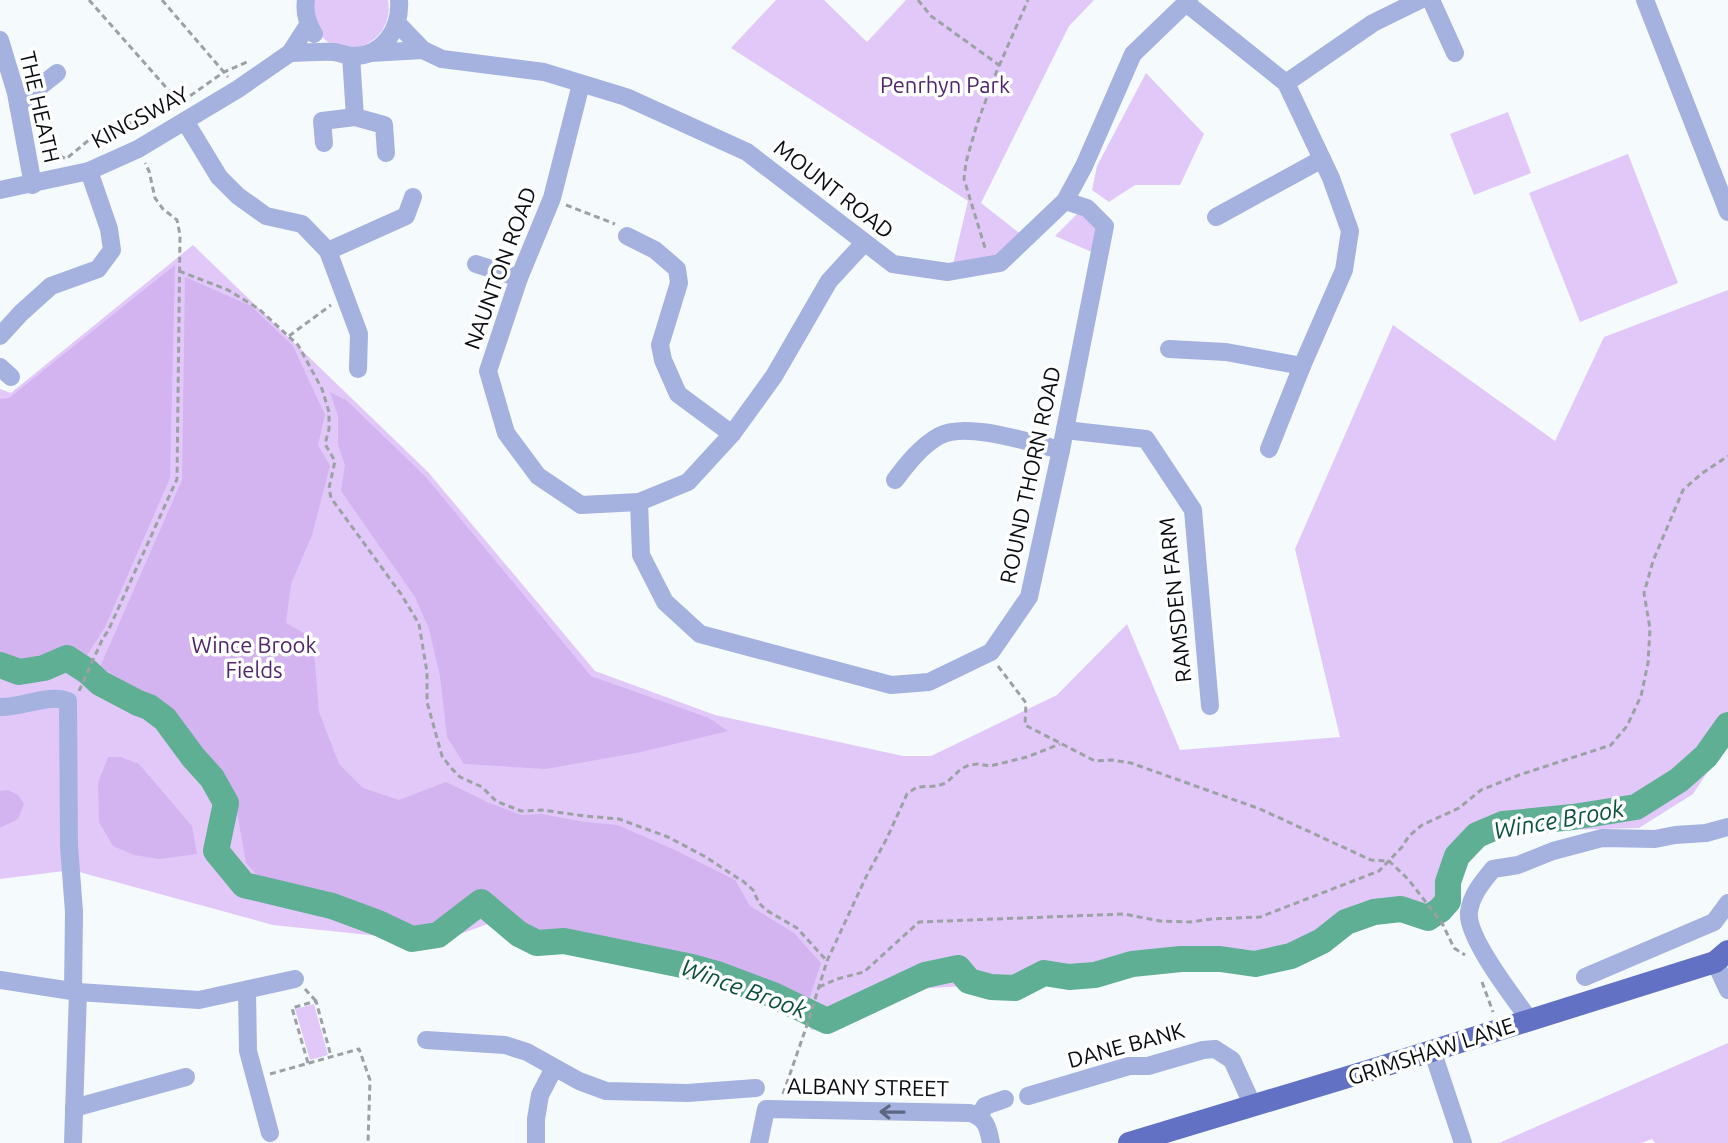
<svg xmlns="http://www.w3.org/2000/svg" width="1728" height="1143" font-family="Ubuntu,sans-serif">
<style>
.green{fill:#e1c8f9}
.forest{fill:#d3b3f0}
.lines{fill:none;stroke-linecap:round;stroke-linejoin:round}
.river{stroke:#5eaf93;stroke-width:26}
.path{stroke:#9ca1a4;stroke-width:3;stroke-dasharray:6 4;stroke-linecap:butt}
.minor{stroke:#a5b1df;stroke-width:18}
.major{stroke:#6271c4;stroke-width:22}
.oneway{stroke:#5e6781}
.labels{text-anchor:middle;stroke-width:7;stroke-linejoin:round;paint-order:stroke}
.park-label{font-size:22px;fill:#4e256b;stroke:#fff}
.street-label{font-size:22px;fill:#080c0f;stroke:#fff}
.water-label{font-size:24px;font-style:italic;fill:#0b503e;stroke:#fff}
</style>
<rect width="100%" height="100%" fill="#f5fafd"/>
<g class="green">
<path d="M312 0H388C396 43 340 67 318 31 313 23 314 9 312 0Z"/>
<polygon points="776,0 824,0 867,42 906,0 1094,0 1069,26 981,203 1023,236 999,258 953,264 968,201 731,48"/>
<polygon points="1146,73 1204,134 1180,185 1135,185 1109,202 1092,190 1097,166"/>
<polygon points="1508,112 1531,173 1474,195 1450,134"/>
<polygon points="1628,154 1678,283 1580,322 1529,193"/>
<polygon points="1078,213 1091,216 1098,228 1094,253 1055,236"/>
<polygon points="193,245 428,472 595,671 715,715 903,756 931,756 1057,695 1127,624 1180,750 1340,737 1295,549 1393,325 1555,441 1604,337 1728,290 1728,741 1693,794 1639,828 1520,831 1476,843 1455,881 1448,914 1422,927 1388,916 1349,930 1310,958 1268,968 1191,966 1133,968 1096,979 1063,981 1044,976 1015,993 988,992 965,986 917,989 829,1029 811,1030 806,1018 733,987 673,970 608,954 555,949 531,949 496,921 422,948 388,937 273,925 72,870 0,879 0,389 11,393"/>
<polygon points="314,1004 328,1055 310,1060 295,1009"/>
<polygon points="1728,1043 1728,1143 1655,1143 1652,1139 1641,1143 1499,1143"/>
</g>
<g class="forest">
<polygon points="175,265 170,478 105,627 86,657 66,648 37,662 0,654 0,399 9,398"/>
<polygon points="185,277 251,306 293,346 325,415 318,445 330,466 312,535 291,584 286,623 311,637 315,662 319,712 339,764 363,788 399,800 446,782 487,802 521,815 541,814 585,822 617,825 675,850 735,880 750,906 794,933 821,963 807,1005 792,992 699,961 578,936 540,937 521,929 490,902 480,898 434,929 416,931 371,913 265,884 246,863 233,789 170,708 100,667 182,480"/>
<polygon points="330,392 346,400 425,476 591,676 709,718 728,731 641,752 546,769 464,764 447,737 440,676 429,629 415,597 341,491 345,465 338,445 338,416"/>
<polygon points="108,757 121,757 139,764 192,826 197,854 159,859 134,855 113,846 99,822 98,783"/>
<polygon points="8,790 18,795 24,804 18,819 0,828 0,791"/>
</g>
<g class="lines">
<polyline class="river" points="0,665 19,672 44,668 67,658 87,671 100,683 138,703 149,707 165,719 193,757 212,778 226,803 216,851 244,885 332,906 378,923 412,939 438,935 481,902 519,934 537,943 564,941 692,967 717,974 773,995 827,1021 925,975 958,968 969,981 991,987 1015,988 1044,973 1069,977 1095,975 1132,964 1181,959 1220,959 1255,964 1291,956 1322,941 1346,922 1374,912 1401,909 1428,918 1440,910 1448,901 1448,882 1457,856 1477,835 1503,824 1573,817 1636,807 1679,780 1706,756 1728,725"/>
<g class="path">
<polyline points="89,0 179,102"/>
<polyline points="162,0 228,77"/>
<polyline points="918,0 931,16 999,65 977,124 966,162 964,179 986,251"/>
<polyline points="999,66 1028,0"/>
<polyline points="42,146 66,159 107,125 135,122 180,103 224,72 247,62"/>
<polyline points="566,205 615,224"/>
<polyline points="179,271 228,290 259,309 298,345 322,389 329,412 329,429 325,444 335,461 329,488 331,498 401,594 419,624 427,672 427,702 442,756 451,768 460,777 482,787 496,801 521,811 542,810 585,816 619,819 668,837 704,856 744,882 753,890 759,903 766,910 797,928 827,961"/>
<polyline points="289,336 331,305"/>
<polyline points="998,666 1026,703 1025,725 1095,761 1112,760 1131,763 1260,809 1371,860 1389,861 1408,879 1442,923 1454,948 1465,955"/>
<polyline points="79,691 103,638 108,631 177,479 180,235 177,220 163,209 155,198 149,171 145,163"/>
<polyline points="1482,982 1493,1012"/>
<polyline points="819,987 837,979 864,972 919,922 1124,914 1160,921 1190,922 1212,919 1260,917 1379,871 1402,847 1409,836 1422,825 1459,808 1481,790 1519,775 1611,745 1627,726 1641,696 1648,663 1650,629 1644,593 1653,561 1683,490 1701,474 1728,456"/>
<polyline points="305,989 316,1001"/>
<polyline points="308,1063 292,1008 316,1001 331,1056"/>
<polyline points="270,1074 359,1049 370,1080 368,1143"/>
<polyline points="783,1094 807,1025 827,961 866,877 887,838 907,794 917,787 937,786 946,783 961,769 969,765 978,764 990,766 1027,757 1060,744"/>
</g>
<g class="minor">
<path d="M306 0C304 13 307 23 314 34"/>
<polyline points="1431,0 1455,53"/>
<polyline points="1645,0 1728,212"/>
<polyline points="1186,3 1286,83 1331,178 1350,231 1344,270 1302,366 1269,449"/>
<polyline points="398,24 423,50 442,59 544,72 626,97 747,152 893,264 948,272 1000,263 1065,201 1084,166 1133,54 1189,0"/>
<polyline points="0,40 16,93 33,185"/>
<path d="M290 53C305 53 320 51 334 52 341 53 347 56 353 56 384 56 401 28 399 0"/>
<polyline points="370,53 423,50"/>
<polyline points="351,56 355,117"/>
<polyline points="1286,83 1373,23 1420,0"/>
<polyline points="581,84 552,198 519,278 488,371 506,433 538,476 581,505 639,502 688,482 732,434 774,376 829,281 864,243"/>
<polyline points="18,104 57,73"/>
<polyline points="185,121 219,177 238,196 266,216 302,224 328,251 359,334 358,369"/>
<polyline points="324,143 322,121 355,117 384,125 386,153"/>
<polyline points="0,190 89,171 138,149 238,89 290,53 308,25"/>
<polyline points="1216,217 1322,159"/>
<polyline points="627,236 655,250 677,269 679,283 660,345 663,360 678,394 732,434"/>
<polyline points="328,251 406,216 413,197"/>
<polyline points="476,264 519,278"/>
<polyline points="0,336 21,313 51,286 98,269 112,250 109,229 89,171"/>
<polyline points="1169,349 1226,352 1302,366"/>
<polyline points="0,367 11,377"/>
<polyline points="1065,430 1146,439 1193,510 1210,706"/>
<path d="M895 480C907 464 921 446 939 436 967 421 1030 443 1061 450"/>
<polyline points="639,502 641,555 665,602 700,634 891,685 929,682 991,652 1029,597 1061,450 1105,226 1087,208 1065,201"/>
<path d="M0 707C22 708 49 693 68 701L69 846 74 912 73 991"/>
<polyline points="1715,962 1728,990"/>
<polyline points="1585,977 1714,922 1728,903"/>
<polyline points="0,980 78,992 199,1000 295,979"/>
<polyline points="247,990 248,1051 270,1133"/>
<path d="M1529 1019C1514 998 1466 937 1469 912 1471 895 1483 881 1493 869L1518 865 1553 851 1602 838 1655 839 1675 835 1706 833 1728 827"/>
<polyline points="426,1040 505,1045 527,1052 579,1081 606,1091 687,1093 756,1088"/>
<polyline points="1432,1050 1463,1143"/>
<polyline points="1028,1096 1129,1066 1148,1066 1203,1050 1215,1049 1232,1060 1253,1106"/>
<polyline points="74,1108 186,1077"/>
<polyline points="979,1116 985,1106 1005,1099"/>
<polyline points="73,1143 78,992"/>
<polyline points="536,1143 536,1119 540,1095 554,1068"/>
<path d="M759 1143 766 1109 970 1113C986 1118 988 1127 991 1143"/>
</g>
<polyline class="major" points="1129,1143 1371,1070 1715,962 1728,951"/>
</g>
<defs><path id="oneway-shaft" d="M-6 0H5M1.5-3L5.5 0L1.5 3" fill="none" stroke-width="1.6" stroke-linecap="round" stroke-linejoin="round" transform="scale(2)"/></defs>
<use class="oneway" href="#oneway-shaft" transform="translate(892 1112) rotate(-179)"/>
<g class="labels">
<g class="park-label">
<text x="945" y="93">Penrhyn Park</text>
<text x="254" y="653">Wince Brook<tspan x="254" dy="25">Fields</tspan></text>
</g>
<g class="street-label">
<text transform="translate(40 107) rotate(77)" y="8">THE HEATH</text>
<text transform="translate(140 117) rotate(-28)" y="8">KINGSWAY</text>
<text transform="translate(834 189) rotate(38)" y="8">MOUNT ROAD</text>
<text transform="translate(500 268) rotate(-70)" y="8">NAUNTON ROAD</text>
<text transform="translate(1030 475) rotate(-78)" y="8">ROUND THORN ROAD</text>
<text transform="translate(1175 600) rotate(-96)" y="8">RAMSDEN FARM</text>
<text transform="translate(1126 1045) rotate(-15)" y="8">DANE BANK</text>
<text transform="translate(1431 1051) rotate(-18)" y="8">GRIMSHAW LANE</text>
<text transform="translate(868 1087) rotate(1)" y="8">ALBANY STREET</text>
</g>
<g class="water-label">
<text transform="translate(1559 820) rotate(-10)" y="8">Wince Brook</text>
<text transform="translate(744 989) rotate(20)" y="8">Wince Brook</text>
</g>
</g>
</svg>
